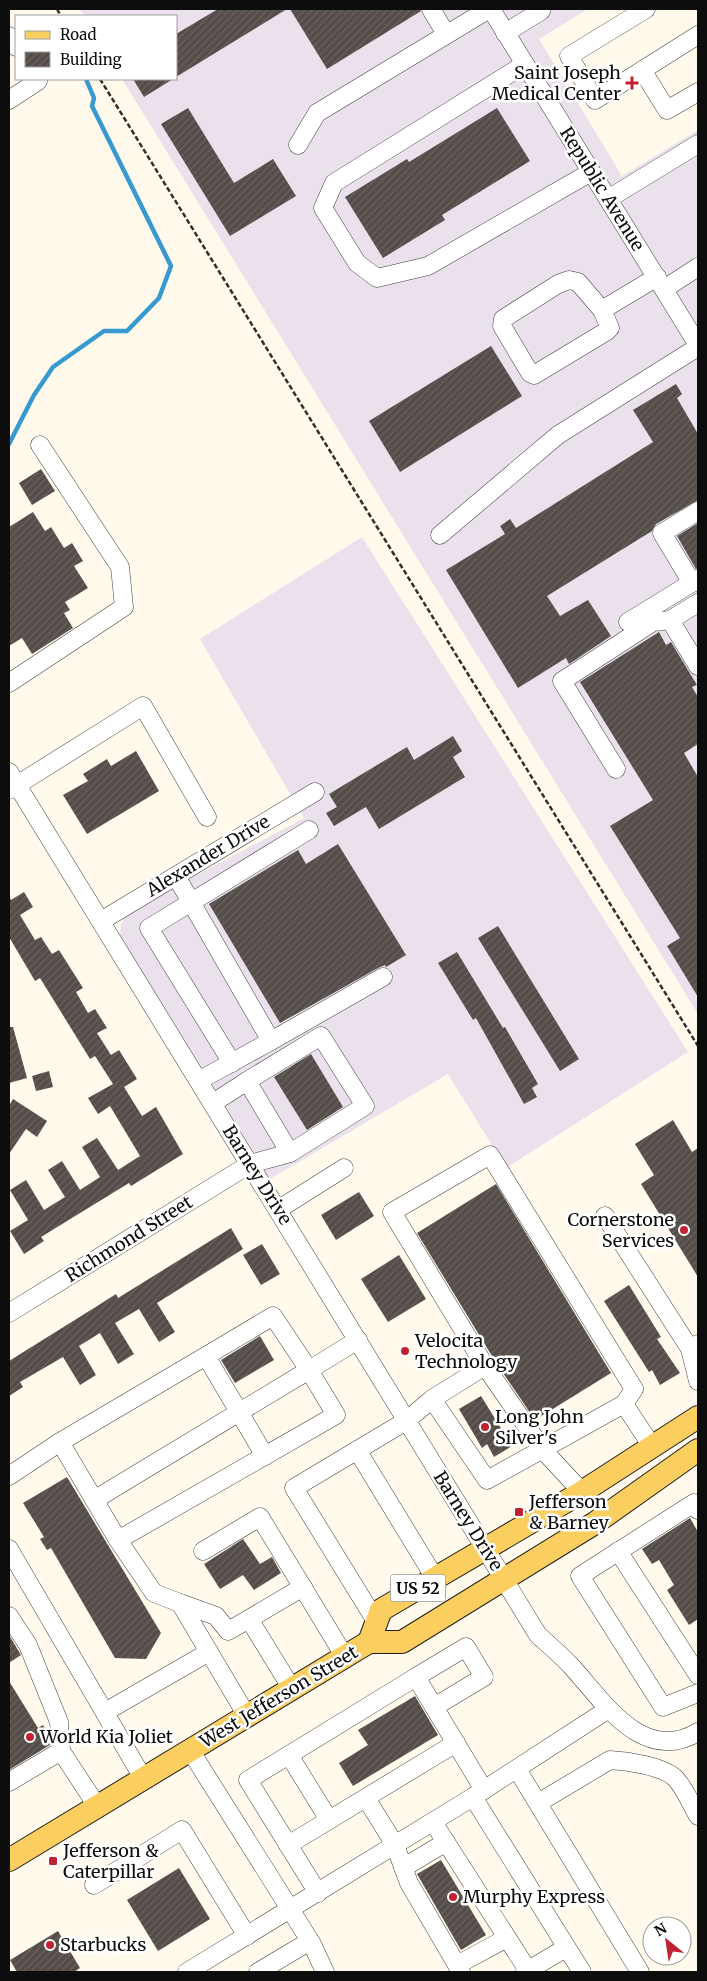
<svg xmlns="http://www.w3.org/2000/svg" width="707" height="1981" font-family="Merriweather,serif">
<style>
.industrial{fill:#eae1ec}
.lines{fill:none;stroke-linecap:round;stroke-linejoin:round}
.stream{stroke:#3699cf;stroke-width:4.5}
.building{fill:url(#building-hatch)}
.minor-casing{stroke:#404040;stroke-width:19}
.major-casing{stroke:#1e1e1e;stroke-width:24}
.path{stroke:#2f2f2f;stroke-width:2.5;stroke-dasharray:5 2.5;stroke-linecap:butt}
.minor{stroke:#fff;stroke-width:18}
.major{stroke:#fbce60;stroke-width:22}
.poi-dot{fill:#bf2231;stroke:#fff;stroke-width:2}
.labels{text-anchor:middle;stroke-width:5;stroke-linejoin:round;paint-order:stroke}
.shield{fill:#fff;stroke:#565656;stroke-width:1}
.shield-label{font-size:16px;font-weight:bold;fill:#0d0d0d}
.poi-label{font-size:18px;fill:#0d0d0d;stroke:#fff;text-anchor:start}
.street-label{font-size:18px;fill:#0d0d0d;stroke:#fff}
</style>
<defs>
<pattern id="building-hatch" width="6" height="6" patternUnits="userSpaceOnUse" patternTransform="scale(1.25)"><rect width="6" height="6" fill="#554d49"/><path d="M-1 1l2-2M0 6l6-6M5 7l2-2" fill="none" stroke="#68625f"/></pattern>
</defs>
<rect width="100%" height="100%" fill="#fffaec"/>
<g class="industrial">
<polygon points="79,9 588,9 539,39 622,176 698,130 698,1014 122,79 176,79 176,16 84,16"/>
<polygon points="362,537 688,1052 506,1168 448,1074 270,1179 120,936 121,924 126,913 304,818 200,639"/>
</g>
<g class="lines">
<polyline class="stream" points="9,444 34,395 53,367 104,331 127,331 159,298 171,266 92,106 94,98 86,79"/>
</g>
<g class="building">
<polygon points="218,9 287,9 176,77 176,34"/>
<polygon points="290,9 420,9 421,11 327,69"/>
<polygon points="133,79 173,79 144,97"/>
<polygon points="188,108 234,183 273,159 296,196 230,236 161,124"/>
<polygon points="497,108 530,161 442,215 445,220 383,258 345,197 407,159 409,162"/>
<polygon points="491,346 522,396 400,472 369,421"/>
<polygon points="676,384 682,394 677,398 698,434 698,500 656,524 652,531 547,596 560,616 588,600 611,636 569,664 566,658 518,688 446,570 505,534 500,526 510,519 516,528 653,442 633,410"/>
<polygon points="41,469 55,491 32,505 19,483"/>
<polygon points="33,512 45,531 51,527 64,548 72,543 83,561 74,566 88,588 65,602 70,610 64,613 73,628 32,654 22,638 9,646 9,527"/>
<polygon points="698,523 698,568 696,569 677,536"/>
<polygon points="659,632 666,645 671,642 697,685 692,687 698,697 698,744 684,753 698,777 698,997 667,946 680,938 610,826 653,800 580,682"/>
<polygon points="453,736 462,751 453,757 465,777 379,829 366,807 334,826 326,813 337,807 329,794 407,747 414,760"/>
<polygon points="136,751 159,791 87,834 63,795 88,781 83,774 107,759 111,766"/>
<polygon points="338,844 406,955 386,967 385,965 378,968 280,1023 209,904 298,850 306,864"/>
<polygon points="24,892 33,907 20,915 35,940 41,937 52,954 59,950 83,988 76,992 88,1013 95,1009 107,1028 97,1033 111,1055 119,1050 137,1079 124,1087 142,1116 156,1107 183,1154 131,1186 129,1183 41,1237 44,1241 24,1254 10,1231 28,1220 10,1190 26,1180 44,1210 65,1197 48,1170 62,1161 80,1190 100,1177 82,1147 97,1138 118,1170 140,1156 110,1106 98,1114 88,1098 113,1084 95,1056 90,1059 40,978 35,981 9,937 9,896 11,900"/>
<polygon points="498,926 579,1059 560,1071 478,938"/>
<polygon points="457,952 503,1028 505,1027 538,1084 532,1088 537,1097 524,1104 476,1018 473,1020 438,963"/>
<polygon points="9,1027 13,1027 27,1078 9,1083"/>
<polygon points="311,1054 343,1107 307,1130 274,1077"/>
<polygon points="49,1071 53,1087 36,1091 32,1076"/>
<polygon points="13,1099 47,1121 37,1137 26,1129 9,1154 9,1106"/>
<polygon points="673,1120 692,1152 698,1148 698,1277 641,1184 654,1175 635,1144"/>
<polygon points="496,1184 611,1373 535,1420 495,1361 417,1233"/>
<polygon points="359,1192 374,1216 336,1240 321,1215"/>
<polygon points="231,1228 243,1249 157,1303 175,1332 159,1342 139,1309 115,1323 134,1354 118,1364 100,1333 79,1346 96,1375 80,1385 63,1357 20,1382 23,1387 9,1396 9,1361 94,1308 116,1294 118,1298"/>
<polygon points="262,1244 280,1274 261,1285 243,1255"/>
<polygon points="399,1255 426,1299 388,1322 361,1279"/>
<polygon points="629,1285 661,1337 657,1339 680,1373 660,1385 652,1370 649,1372 604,1301"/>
<polygon points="260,1336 274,1360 235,1383 221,1360"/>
<polygon points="481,1396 512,1446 494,1457 487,1444 482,1448 459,1409"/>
<polygon points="67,1477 161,1633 146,1659 115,1658 51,1548 47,1550 40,1539 44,1537 23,1503"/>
<polygon points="690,1518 698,1532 698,1619 689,1625 667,1590 674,1585 659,1560 652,1564 642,1549"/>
<polygon points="243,1539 260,1564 272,1557 281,1573 254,1590 243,1575 220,1589 204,1564"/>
<polygon points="9,1635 21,1655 9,1663"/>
<polygon points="9,1681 38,1728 43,1725 49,1735 50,1745 9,1770"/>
<polygon points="415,1696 438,1735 353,1786 339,1763 368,1745 358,1730"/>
<polygon points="441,1860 486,1935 461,1950 417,1874"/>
<polygon points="179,1868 210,1919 158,1951 127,1900"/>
<polygon points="58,1931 80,1968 74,1972 17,1972 10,1960"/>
</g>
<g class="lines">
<g class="minor-casing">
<g id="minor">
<polyline points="431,9 446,34"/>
<polyline points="491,9 698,345"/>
<polyline points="646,9 569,56 595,100 698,35"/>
<polyline points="505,33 541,11"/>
<polyline points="9,36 16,47"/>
<polyline points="525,64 334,183 323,208 357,263 377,278 428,266 591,172"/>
<polyline points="642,70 667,110 698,92"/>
<polyline points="9,100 38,81 36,79"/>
<polyline points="298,145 317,113 489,9"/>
<polyline points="608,199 698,144"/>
<polyline points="664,289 698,267"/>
<polyline points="602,310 610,328 607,331 534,375 530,373 502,326 503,319 558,284 569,280 578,282 602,310 657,277"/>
<polyline points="440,535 558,435 698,347"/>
<polyline points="692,583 662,533 698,511"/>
<polyline points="670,620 698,666"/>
<polyline points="628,622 698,579"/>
<polyline points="9,683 124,607 120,567 40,445"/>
<polyline points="616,769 562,681 653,622 670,620 698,603"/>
<path d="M9 772 538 1635C550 1646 562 1656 572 1667 604 1702 643 1765 698 1732"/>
<polyline points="9,790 143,706 207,817"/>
<polyline points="176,876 271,1041 200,1080"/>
<polyline points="101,921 315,792"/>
<polyline points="271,1041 383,977"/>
<polyline points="232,1063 149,928 309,830"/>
<polyline points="247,1081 321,1036 365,1106 290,1153"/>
<polyline points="279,1209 344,1168"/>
<polyline points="605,1216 690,1349"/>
<polyline points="9,1313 250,1164 290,1153 247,1081 213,1103"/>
<polyline points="698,1344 690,1349 698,1381"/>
<polyline points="485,1366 392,1212 490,1155 634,1389 624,1404"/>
<polyline points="432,1399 487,1480 624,1404 653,1448"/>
<polyline points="357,1450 435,1578"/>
<polyline points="9,1476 60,1442"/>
<polyline points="94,1500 309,1370 273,1316 206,1356"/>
<polyline points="698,1510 694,1503 580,1576 663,1707 698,1693"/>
<polyline points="118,1540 60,1442 206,1356 265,1456"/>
<polyline points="9,1549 143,1778"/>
<polyline points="203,1551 260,1517 345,1657"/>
<polyline points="618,1551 698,1675"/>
<polyline points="180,1603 216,1616 228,1631 249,1619"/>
<polyline points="9,1616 28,1645 59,1722 61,1751"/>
<polyline points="377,1623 294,1488 406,1421 432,1399 485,1366 543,1450 582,1492"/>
<polyline points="416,1677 466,1647 484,1677 434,1707"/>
<polyline points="292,1689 249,1619 303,1587"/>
<polyline points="105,1712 209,1652"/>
<polyline points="247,1716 180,1603 154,1593 118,1540 336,1415 309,1370 358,1340"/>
<polyline points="190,1750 312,1944 325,1972"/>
<polyline points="289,1755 329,1820"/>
<polyline points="517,1769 640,1972"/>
<polyline points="9,1782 61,1751 97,1806"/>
<polyline points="473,1797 582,1972"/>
<polyline points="366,1798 395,1845 409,1883 461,1972"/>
<path d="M538 1803 610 1760C627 1761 664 1766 676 1779 685 1789 691 1804 698 1816"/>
<polyline points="433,1822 529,1972"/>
<polyline points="288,1845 456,1743"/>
<polyline points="403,1868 446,1842"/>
<polyline points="94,1885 182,1830 247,1936"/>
<polyline points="318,1893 248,1780 416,1677 484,1790"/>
<polyline points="457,1965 507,1938"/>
<polyline points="187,1972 473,1797 607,1710"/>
<polyline points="258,1972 310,1941"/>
<polyline points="525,1972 566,1948"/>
</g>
</g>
<g class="major-casing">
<g id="major">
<polyline points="369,1642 381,1610 582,1492 698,1417"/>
<polyline points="9,1860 369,1642 402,1642 595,1523 698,1450"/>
</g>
</g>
<g class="path">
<polyline points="57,9 61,16"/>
<polyline points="100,79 698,1046"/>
</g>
<use href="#minor" class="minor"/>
<use href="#major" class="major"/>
</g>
<g class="poi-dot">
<path d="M629.5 75.5h5v5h5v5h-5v5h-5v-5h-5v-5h5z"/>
<circle cx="684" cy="1230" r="5"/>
<circle cx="405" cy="1351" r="5"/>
<circle cx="485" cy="1427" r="5"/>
<rect x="514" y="1507" width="10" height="10" rx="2.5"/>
<circle cx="30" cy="1737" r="5"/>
<rect x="48" y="1856" width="10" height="10" rx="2.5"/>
<circle cx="453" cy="1897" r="5"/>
<circle cx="50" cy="1945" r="5"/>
</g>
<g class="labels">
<rect class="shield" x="390.5" y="1574.5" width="55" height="27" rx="4"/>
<g class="shield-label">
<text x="418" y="1594">US 52</text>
</g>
<g class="poi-label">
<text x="621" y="79" text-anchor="end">Saint Joseph<tspan x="621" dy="21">Medical Center</tspan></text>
<text x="674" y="1226" text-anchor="end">Cornerstone<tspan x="674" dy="21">Services</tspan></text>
<text x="415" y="1347">Velocita<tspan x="415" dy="21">Technology</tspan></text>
<text x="495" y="1423">Long John<tspan x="495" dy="21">Silver's</tspan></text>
<text x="529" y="1508">Jefferson<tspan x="529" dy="21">&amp; Barney</tspan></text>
<text x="40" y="1743">World Kia Joliet</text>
<text x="63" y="1857">Jefferson &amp;<tspan x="63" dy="21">Caterpillar</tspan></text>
<text x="463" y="1903">Murphy Express</text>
<text x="60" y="1951">Starbucks</text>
</g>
<g class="street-label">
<text transform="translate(602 189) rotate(58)" y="6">Republic Avenue</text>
<text transform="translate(208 856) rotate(-31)" y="6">Alexander Drive</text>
<text transform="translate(257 1175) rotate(58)" y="6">Barney Drive</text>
<text transform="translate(129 1239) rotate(-32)" y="6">Richmond Street</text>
<text transform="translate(468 1521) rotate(58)" y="6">Barney Drive</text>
<text transform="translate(279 1697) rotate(-31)" y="6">West Jefferson Street</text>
</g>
</g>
<rect width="707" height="1981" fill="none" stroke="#0d0d0d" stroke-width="20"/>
<rect x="15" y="15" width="162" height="65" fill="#ffffff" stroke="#9e9e9e"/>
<rect x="25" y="31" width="25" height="8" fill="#fbce60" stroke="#9e9e9e"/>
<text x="60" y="40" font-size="15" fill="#0d0d0d">Road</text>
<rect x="25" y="52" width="25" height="15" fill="url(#building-hatch)" stroke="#9e9e9e"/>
<text x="60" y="65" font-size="15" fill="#0d0d0d">Building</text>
<g transform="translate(667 1941) rotate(330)"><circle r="24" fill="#ffffff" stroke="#9e9e9e"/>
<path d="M0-4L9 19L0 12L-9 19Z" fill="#bf2231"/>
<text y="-8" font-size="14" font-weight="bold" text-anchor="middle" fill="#0d0d0d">N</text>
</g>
</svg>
